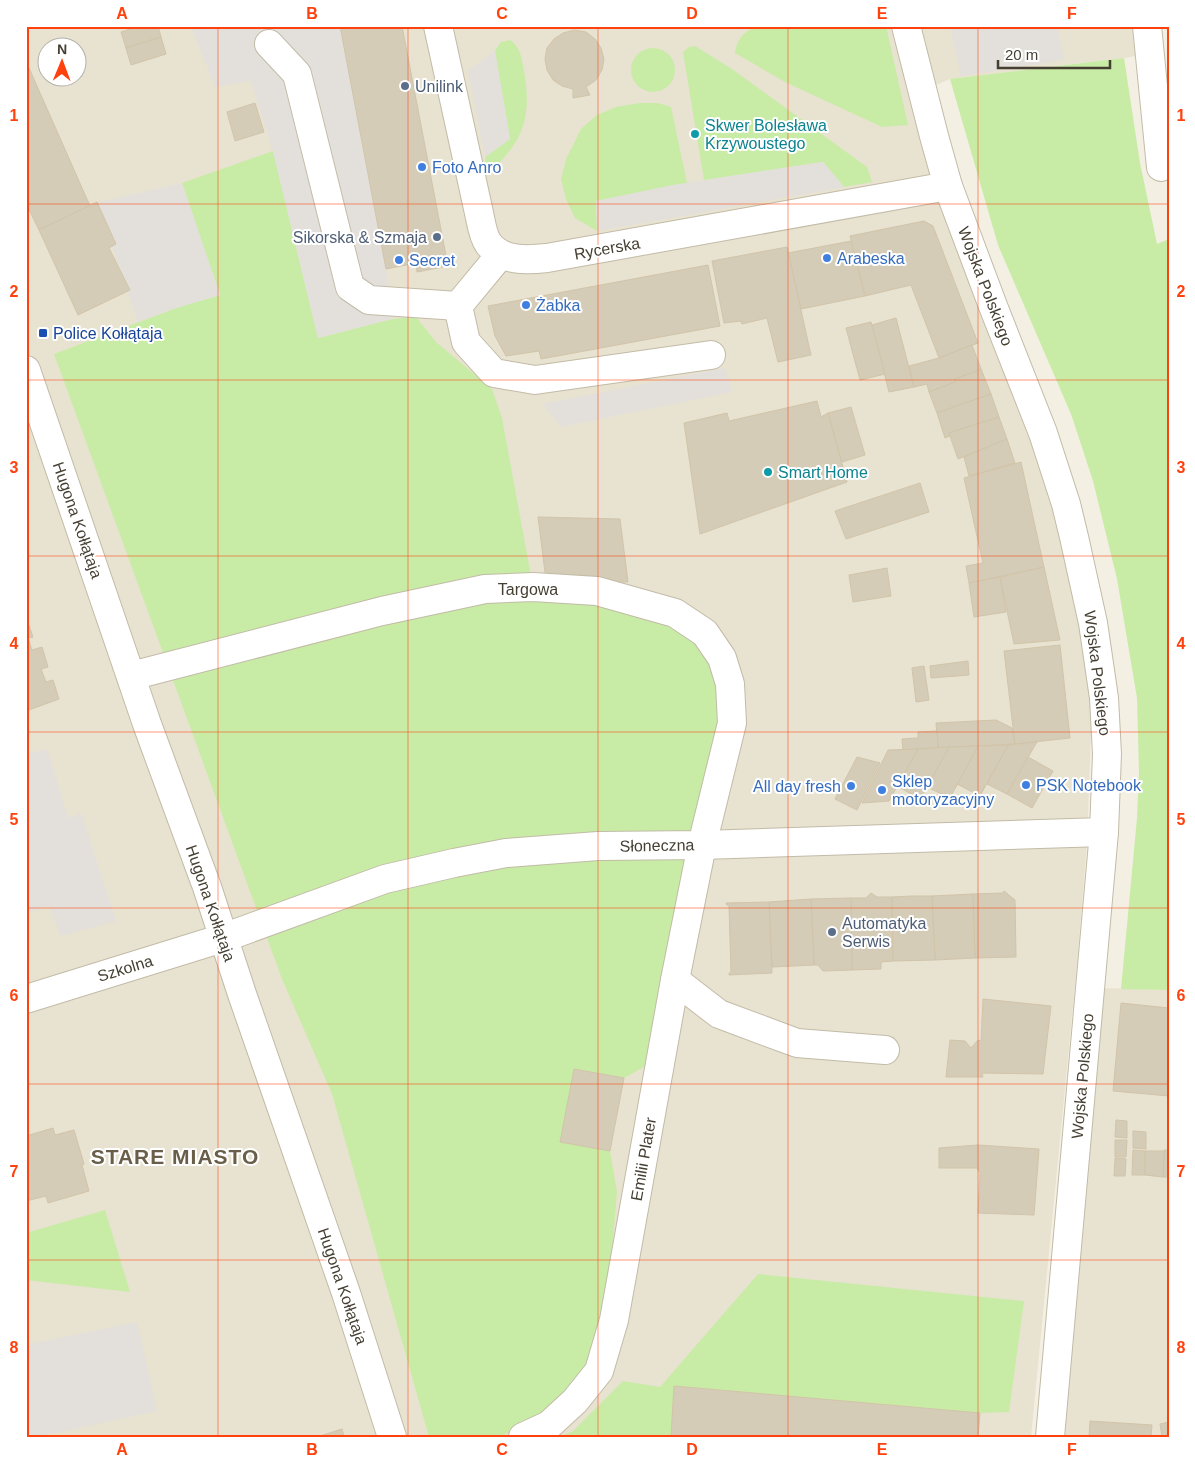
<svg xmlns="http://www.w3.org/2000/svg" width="1195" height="1463" font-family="Arial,sans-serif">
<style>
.residential{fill:#e8e2d0;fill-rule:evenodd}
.green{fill:#c8eca6}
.parking{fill:#e3e0dc}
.building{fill:#d5ccb7;stroke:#d1c4a9}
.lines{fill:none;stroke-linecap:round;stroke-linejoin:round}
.minor-casing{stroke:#c2bba7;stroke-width:30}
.minor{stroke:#fff;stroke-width:28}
.grid{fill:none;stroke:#ff410e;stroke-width:1;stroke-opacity:0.55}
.service-dot{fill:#5c6f8a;stroke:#fff;stroke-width:2}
.culture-dot{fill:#0f9aa8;stroke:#fff;stroke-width:2}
.shop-dot{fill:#3f7fe0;stroke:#fff;stroke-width:2}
.transit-dot{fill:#1a4fb4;stroke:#fff;stroke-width:2}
.labels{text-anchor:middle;stroke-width:4;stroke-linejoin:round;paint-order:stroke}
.service-label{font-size:16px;fill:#4e5e75;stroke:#fff;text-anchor:start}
.culture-label{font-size:16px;fill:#0d838f;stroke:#fff;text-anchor:start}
.shop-label{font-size:16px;fill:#366cbe;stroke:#fff;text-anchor:start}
.street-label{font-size:16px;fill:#453f32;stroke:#fff}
.transit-label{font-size:16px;fill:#164399;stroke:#fff;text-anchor:start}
.district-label{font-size:21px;font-weight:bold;letter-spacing:1px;fill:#695e48;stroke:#fff}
.neatline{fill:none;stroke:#ff410e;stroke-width:2}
.grid-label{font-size:16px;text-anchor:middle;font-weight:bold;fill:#ff410e}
</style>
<rect width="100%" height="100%" fill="#f3efe2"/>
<g class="residential">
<path d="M26 26H1158L1159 52 1124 58 950 79 912 95 1033 435 1066 554 1081 621 1092 703 1087 844 1076 975 1031 1437H26ZM48 48H78V78H48Z"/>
<polygon points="1097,988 1169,990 1169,1437 1063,1437"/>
</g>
<g class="green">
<path d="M755 26H886L908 125 882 127 785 82 735 53C738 37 742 35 755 26Z"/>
<path d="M510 40C521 47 521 58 524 70 532 119 524 140 488 174L485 157 510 139 495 51 501 42Z"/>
<polygon points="695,46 732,69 867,167 872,182 844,187 823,162 704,180 683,52 689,47"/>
<circle cx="653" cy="70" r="22"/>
<polygon points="1124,58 1140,163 1157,244 1169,239 1169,990 1121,989 1137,818 1139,772 1137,698 1117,579 1093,481 1071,414 998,245 950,79"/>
<polygon points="639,103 658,103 671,107 687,183 596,201 597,231 575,218 566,199 561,179 566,159 581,129 597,115 616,107"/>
<polygon points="273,151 318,338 392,319 416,317 436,342 492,389 502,418 533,587 675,613 730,684 662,1057 624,1078 574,1069 560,1142 610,1151 617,1192 607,1310 594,1355 550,1410 518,1429 498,1437 429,1437 332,1094 282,979 54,354 176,308 220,295 182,183"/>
<polygon points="105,1210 130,1292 26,1280 26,1233"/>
<polygon points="758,1274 1024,1301 1009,1412 980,1413 674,1386 671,1435 683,1437 560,1437 573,1431 623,1381 660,1387"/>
</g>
<g class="parking">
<polygon points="191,26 340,26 386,269 392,319 318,338 273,151 251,81 215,87"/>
<polygon points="950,26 1057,26 1064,60 961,76"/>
<polygon points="495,51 510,139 485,157 468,71"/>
<polygon points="823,162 844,187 597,231 596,201 673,185"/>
<polygon points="182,183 220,295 176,308 138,322 97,203"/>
<polygon points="725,368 732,392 561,427 543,404"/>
<polygon points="47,749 68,818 81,813 116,921 61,936 49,906 26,913 26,755"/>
<polygon points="137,1322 157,1411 36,1437 26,1437 26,1345"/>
</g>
<g class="building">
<polygon points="140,26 158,26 161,37 126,48 121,32"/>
<polygon points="340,26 402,26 448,266 417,272 416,263 386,269"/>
<polygon points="574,30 586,32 595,39 601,48 604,59 602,70 596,80 586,87 590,95 573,98 573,89 562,86 553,80 547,70 545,59 547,48 554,39 563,33"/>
<polygon points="161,37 166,54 131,65 126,48"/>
<polygon points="29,68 90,206 39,230 26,203 26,69"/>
<polygon points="255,103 264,132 235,141 227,112"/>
<polygon points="97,202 116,244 109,248 130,290 78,315 39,230"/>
<polygon points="924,221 933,226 978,343 939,358 911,285 865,296 850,236"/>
<polygon points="851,241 865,296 801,309 788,253"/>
<polygon points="787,247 811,355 778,362 767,318 742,324 741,321 724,323 712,261"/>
<polygon points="708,265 720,326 541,359 539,351 506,356 495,336 488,306"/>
<polygon points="896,318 914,387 889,392 872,325"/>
<polygon points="871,322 885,374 860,380 846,328"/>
<polygon points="972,345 981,369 955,379 955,382 929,392 927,384 914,387 909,366 939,358"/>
<polygon points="981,369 991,394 937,413 929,392 955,382 955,379"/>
<polygon points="991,394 999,417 949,433 950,436 945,438 937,413"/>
<polygon points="817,401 821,417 828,413 847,482 700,534 684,423 727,413 729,421"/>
<polygon points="851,407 865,455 842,462 828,413"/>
<polygon points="999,417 1007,439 958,459 949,433"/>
<polygon points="1007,439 1015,463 969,476 964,457"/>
<polygon points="1021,462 1044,567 969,583 966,566 983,563 964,478"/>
<polygon points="920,483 929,512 846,539 835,511"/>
<polygon points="538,517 620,519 628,582 546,580"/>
<polygon points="1044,567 1060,640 1014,644 1000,577"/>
<polygon points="887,568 891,596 853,602 849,575"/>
<polygon points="1000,577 1006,612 974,617 969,583"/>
<polygon points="26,617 33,637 28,638 32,650 42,647 48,667 41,669 46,682 53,680 59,699 26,711"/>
<polygon points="1060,645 1070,738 1015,744 1004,651"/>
<polygon points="968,661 969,675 931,678 930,666"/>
<polygon points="924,666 929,700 916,702 912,668"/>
<polygon points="996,720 1012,728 1015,744 938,748 936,723"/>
<polygon points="937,731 938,748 903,750 902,739 918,738 918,732"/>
<polygon points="1037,742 1007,794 987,784 1008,745"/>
<polygon points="1008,745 980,796 957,784 978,746"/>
<polygon points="978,746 950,798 927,787 949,747"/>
<polygon points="949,747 920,799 897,786 918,749"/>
<polygon points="918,749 889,801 862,803 888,750"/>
<polygon points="857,757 880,763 857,810 835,799"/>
<polygon points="1028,757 1053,771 1032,808 1007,794"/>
<polygon points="1004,891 1015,900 1016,957 975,958 973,894 1003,893"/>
<polygon points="871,893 877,897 892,897 893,961 881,962 881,969 852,970 851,898 866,898"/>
<polygon points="973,894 975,958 935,960 932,896"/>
<polygon points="912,896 932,896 935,960 893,961 892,897"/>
<polygon points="851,898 852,970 823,971 818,965 814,965 811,899"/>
<polygon points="811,899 814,965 772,967 769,902"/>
<polygon points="769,902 772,973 729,975 729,973 731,973 729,905 727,905 726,903"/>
<polygon points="983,999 1051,1006 1043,1074 982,1073 983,1077 946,1077 950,1040 965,1041 971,1048 978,1040 981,1041"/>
<polygon points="1121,1003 1169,1008 1169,1096 1113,1091"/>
<polygon points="574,1069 624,1078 610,1151 560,1142"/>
<polygon points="1116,1120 1127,1121 1127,1138 1115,1137"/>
<polygon points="53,1128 55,1135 74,1130 84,1164 82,1165 89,1191 48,1203 46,1196 26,1201 26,1136"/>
<polygon points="1133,1131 1146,1132 1146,1149 1133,1148"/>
<polygon points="1115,1140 1127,1140 1126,1157 1115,1157"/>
<polygon points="978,1145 1039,1149 1034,1215 978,1213 980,1173 977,1168 939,1168 939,1148"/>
<polygon points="1133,1150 1145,1151 1145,1175 1132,1175"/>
<polygon points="1164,1150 1169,1150 1169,1177 1163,1177"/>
<polygon points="1145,1151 1164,1151 1163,1177 1145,1175"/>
<polygon points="1115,1158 1126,1159 1125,1176 1114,1176"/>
<polygon points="674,1386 980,1413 978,1437 671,1436"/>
<polygon points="1090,1421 1152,1425 1151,1437 1089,1437"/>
<polygon points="1169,1422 1169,1437 1162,1437 1160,1424"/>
<polygon points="342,1429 344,1437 317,1437"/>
</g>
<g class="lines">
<g class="minor-casing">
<g id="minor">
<path d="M438 26 479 213C481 222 483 236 488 243 501 262 528 260 547 258L948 186"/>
<polyline points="906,26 934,136 948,186 993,306 1043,433 1066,504 1074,537 1093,623 1104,698 1107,754 1104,832 1050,1437"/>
<polyline points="1147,26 1161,167"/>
<polyline points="269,44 297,74 350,287 369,300 458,306 501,254"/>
<polyline points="458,306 466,342 494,373 535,380 711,355"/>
<polyline points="26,370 147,724 207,887 242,994 346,1293 392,1437"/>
<polyline points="131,676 382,611 485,589 533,587 597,591 675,613 705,633 722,658 730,684 732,723 702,845 675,980 614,1320 599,1371 575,1401 549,1425 523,1437"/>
<polyline points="675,980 719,1014 797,1043 885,1050"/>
<polyline points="26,999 223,938 385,879 454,863 506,853 598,846 702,845 1104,832"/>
</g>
</g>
<use href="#minor" class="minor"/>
</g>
<path class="grid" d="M218 26V1437M408 26V1437M598 26V1437M788 26V1437M978 26V1437M26 204H1169M26 380H1169M26 556H1169M26 732H1169M26 908H1169M26 1084H1169M26 1260H1169"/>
<g class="service-dot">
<circle cx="405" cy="86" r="5"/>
<circle cx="437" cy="237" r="5"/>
<circle cx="832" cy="932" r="5"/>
</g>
<g class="culture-dot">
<circle cx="695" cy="134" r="5"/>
<circle cx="768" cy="472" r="5"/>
</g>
<g class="shop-dot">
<circle cx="422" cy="167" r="5"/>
<circle cx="827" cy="258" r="5"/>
<circle cx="399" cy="260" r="5"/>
<circle cx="526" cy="305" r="5"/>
<circle cx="1026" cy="785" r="5"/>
<circle cx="851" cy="786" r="5"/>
<circle cx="882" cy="790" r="5"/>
</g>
<rect class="transit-dot" x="38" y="328" width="10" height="10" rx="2.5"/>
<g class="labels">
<g class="service-label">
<text x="415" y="92">Unilink</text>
<text x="427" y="243" text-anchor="end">Sikorska &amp; Szmaja</text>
<text x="842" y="929">Automatyka<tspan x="842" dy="18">Serwis</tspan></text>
</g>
<g class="culture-label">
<text x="705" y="131">Skwer Bolesława<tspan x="705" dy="18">Krzywoustego</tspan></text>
<text x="778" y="478">Smart Home</text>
</g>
<g class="shop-label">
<text x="432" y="173">Foto Anro</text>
<text x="837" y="264">Arabeska</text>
<text x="409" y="266">Secret</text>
<text x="536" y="311">Żabka</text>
<text x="892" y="787">Sklep<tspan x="892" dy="18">motoryzacyjny</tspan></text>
<text x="1036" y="791">PSK Notebook</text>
<text x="841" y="792" text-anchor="end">All day fresh</text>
</g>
<g class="street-label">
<text transform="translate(607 248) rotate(-10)" y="6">Rycerska</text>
<text transform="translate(986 286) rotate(69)" y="6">Wojska Polskiego</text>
<text transform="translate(78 520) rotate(71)" y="6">Hugona Kołłątaja</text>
<text x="528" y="595">Targowa</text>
<text transform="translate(1098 673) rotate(83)" y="6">Wojska Polskiego</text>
<text transform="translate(657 845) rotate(-1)" y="6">Słoneczna</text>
<text transform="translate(211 903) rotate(71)" y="6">Hugona Kołłątaja</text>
<text transform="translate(125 968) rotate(-17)" y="6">Szkolna</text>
<text transform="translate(1082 1076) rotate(-85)" y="6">Wojska Polskiego</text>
<text transform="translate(643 1159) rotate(-80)" y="6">Emilii Plater</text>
<text transform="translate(343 1286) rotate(71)" y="6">Hugona Kołłątaja</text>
</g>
<g class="transit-label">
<text x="53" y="339">Police Kołłątaja</text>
</g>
<g class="district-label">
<text x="175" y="1164">STARE MIASTO</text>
</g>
</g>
<rect width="1195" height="1463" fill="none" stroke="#ffffff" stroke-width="55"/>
<g transform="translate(62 62) rotate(1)"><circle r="24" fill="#ffffff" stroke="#b5b2ad"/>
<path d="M0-4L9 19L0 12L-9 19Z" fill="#ff410e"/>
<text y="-8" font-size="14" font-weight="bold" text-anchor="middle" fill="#453f32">N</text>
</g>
<path d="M998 60v8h112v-8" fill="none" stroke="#453f32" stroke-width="2.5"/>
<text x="1005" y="60" font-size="15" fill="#453f32" stroke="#ffffff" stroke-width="4" paint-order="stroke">20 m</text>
<rect x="28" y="28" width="1140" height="1408" class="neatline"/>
<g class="grid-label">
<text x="122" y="19">A</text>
<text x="312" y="19">B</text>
<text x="502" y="19">C</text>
<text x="692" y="19">D</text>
<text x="882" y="19">E</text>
<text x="1072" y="19">F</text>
<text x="14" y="121">1</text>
<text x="1181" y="121">1</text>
<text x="14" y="297">2</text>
<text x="1181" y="297">2</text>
<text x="14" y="473">3</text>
<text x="1181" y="473">3</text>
<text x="14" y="649">4</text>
<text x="1181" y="649">4</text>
<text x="14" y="825">5</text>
<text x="1181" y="825">5</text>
<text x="14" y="1001">6</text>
<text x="1181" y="1001">6</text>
<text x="14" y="1177">7</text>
<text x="1181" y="1177">7</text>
<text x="14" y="1353">8</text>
<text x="1181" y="1353">8</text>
<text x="122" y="1455">A</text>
<text x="312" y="1455">B</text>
<text x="502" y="1455">C</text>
<text x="692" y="1455">D</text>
<text x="882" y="1455">E</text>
<text x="1072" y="1455">F</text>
</g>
</svg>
